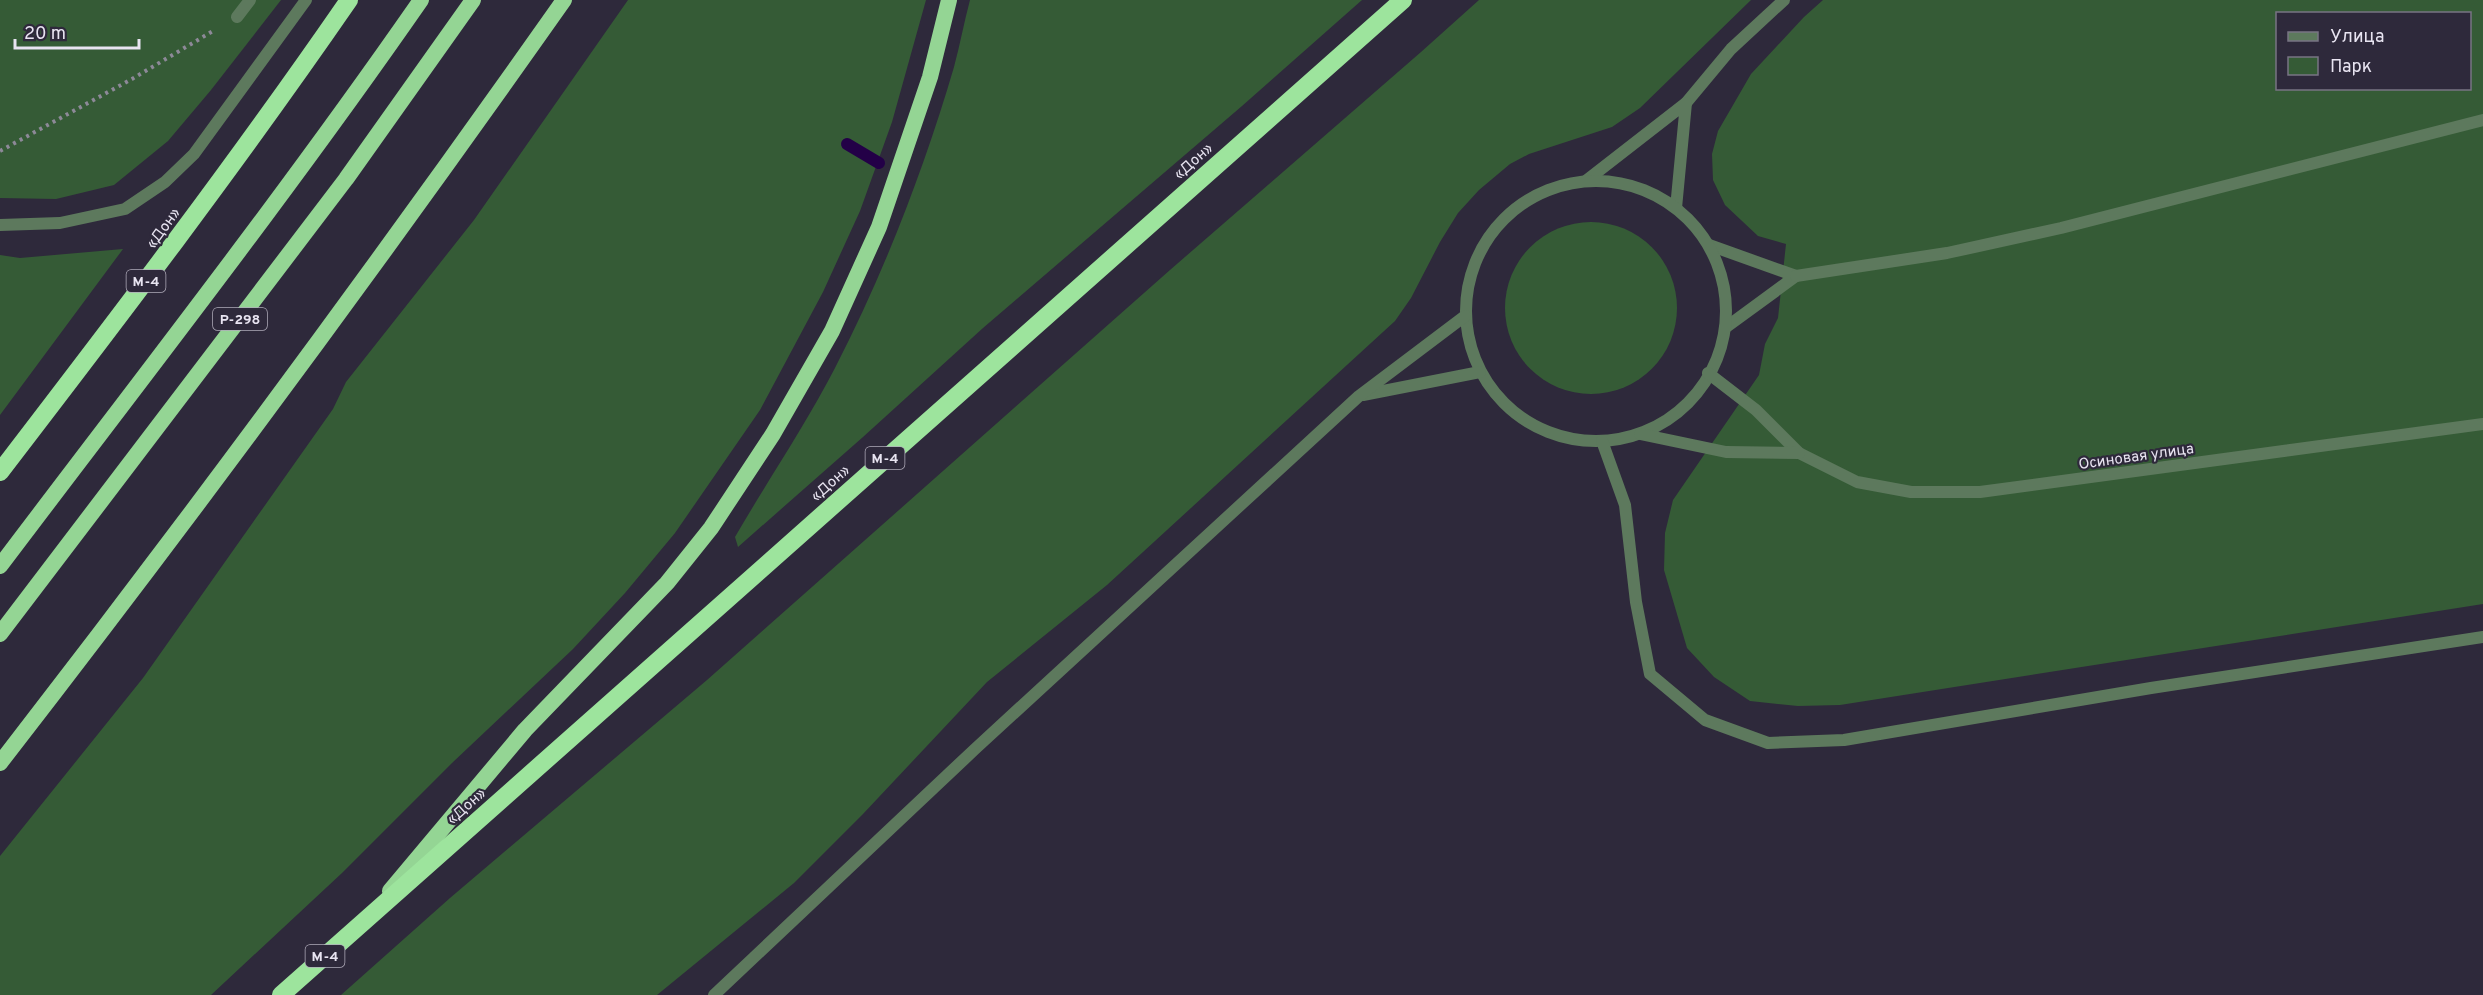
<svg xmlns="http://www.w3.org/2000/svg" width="2483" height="995" font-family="Overpass,sans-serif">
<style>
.green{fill:#355b36;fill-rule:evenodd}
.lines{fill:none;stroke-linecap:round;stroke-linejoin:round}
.stream{stroke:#230047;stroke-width:12}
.path{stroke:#8d8998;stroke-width:4;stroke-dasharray:3 4.5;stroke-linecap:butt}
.service{stroke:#5d795d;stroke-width:12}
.minor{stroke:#5d795d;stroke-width:12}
.trunk{stroke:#94d594;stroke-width:16}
.motorway{stroke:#9de49d;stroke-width:18}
.labels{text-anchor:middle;stroke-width:4.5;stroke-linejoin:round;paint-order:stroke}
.shield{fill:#2e293b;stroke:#b0acba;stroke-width:1.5}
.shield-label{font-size:14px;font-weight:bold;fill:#e8e4f1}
.street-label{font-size:15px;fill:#e8e4f1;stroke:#2e293b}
</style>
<rect width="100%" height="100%" fill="#2e293b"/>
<g class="green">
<polygon points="0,0 281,0 211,90 168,141 114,185 56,199 0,198"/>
<polygon points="628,0 926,0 892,122 860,211 823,292 760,410 675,533 625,593 573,649 452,763 342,873 211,995 0,995 0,856 143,678 333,409 346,382 474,220"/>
<path d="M970 0H1362L1242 106 983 328 863 437 738 547 735 537C768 480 805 426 835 368 884 273 924 169 954 67 960 45 964 22 970 0Z"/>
<polygon points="1479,0 1751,0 1640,108 1612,127 1529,154 1510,164 1479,190 1458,213 1440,242 1411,298 1395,321 1107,585 987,682 863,814 794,883 657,995 341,995 450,898 707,680 1170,270 1421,52"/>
<path d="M1823 0H2483V604L1840 705 1798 706 1750 701 1714 677 1687 648 1664 570 1665 533 1673 500 1759 375 1765 344 1778 318 1786 244 1758 236 1725 205 1713 180 1712 154 1718 131 1751 74 1804 17ZM2278 14H2470V88H2278Z"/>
<circle cx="1591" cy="308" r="86"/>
<polygon points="123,249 0,415 0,255 20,258"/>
</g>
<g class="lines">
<polyline class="stream" points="847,144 879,163"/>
<polyline class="path" points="0,151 132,79 213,31"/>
<g class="service">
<polyline points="237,17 250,0"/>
<polyline points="1686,103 1731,49 1784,0"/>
<polyline points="1587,180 1686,103 1676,208"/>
<polyline points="0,225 60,223 125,209 165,182 194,154 306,0"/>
<polyline points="1709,245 1796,276 1725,328"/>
<polyline points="1796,276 1947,253 2061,228 2483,120"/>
</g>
<g class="minor">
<circle cx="1596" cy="311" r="130"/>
<polyline points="1708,373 1756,410 1799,453 1857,482 1911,492 1980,492 2483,424"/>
<polyline points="1363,395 1480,372"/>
<polyline points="1640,434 1726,452 1799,453"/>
<polyline points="1602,441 1625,505 1636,602 1650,674 1705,720 1768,743 1844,740 2151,688 2483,637"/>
<polyline points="714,995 975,749 1359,396 1465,316"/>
</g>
<g class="trunk">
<path d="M0 566C142 378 287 193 421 0"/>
<polyline points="0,634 346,179 473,0"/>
<path d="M0 763C194 513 382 258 564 0"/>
<polyline points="390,891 525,730 667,583 711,528 773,434 832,331 879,227 930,77 949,0"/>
</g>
<g class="motorway">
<path d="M0 472C119 317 238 161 349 0"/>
<polyline points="281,995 1403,0"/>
</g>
</g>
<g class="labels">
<g class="shield">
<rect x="126.5" y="270" width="39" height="22" rx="4.5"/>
<rect x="213" y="308" width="54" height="22" rx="4.5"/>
<rect x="865.5" y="447" width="39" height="22" rx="4.5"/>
<rect x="305.5" y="945" width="39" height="22" rx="4.5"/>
</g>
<g class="shield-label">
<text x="146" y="286">М-4</text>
<text x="240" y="324">Р-298</text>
<text x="885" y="463">М-4</text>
<text x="325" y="961">М-4</text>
</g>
<g class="street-label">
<text transform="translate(1193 161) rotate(-42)" y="5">«Дон»</text>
<text transform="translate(163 228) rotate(-54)" y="5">«Дон»</text>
<text transform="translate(2136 456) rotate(-8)" y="5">Осиновая улица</text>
<text transform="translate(830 483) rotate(-42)" y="5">«Дон»</text>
<text transform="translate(466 806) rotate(-42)" y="5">«Дон»</text>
</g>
</g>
<rect x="2276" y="12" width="195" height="78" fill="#2e293b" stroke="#787484" stroke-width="1.5"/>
<rect x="2288" y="32" width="30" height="9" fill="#5d795d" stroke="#787484" stroke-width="1.5"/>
<text x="2330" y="42" font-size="18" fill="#e8e4f1">Улица</text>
<rect x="2288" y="57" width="30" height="18" fill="#355b36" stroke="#787484" stroke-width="1.5"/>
<text x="2330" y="72" font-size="18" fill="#e8e4f1">Парк</text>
<path d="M15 39v9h124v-9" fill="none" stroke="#e8e4f1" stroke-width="3"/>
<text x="24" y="39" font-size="18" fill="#e8e4f1" stroke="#2e293b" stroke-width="4.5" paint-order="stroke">20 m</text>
</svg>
